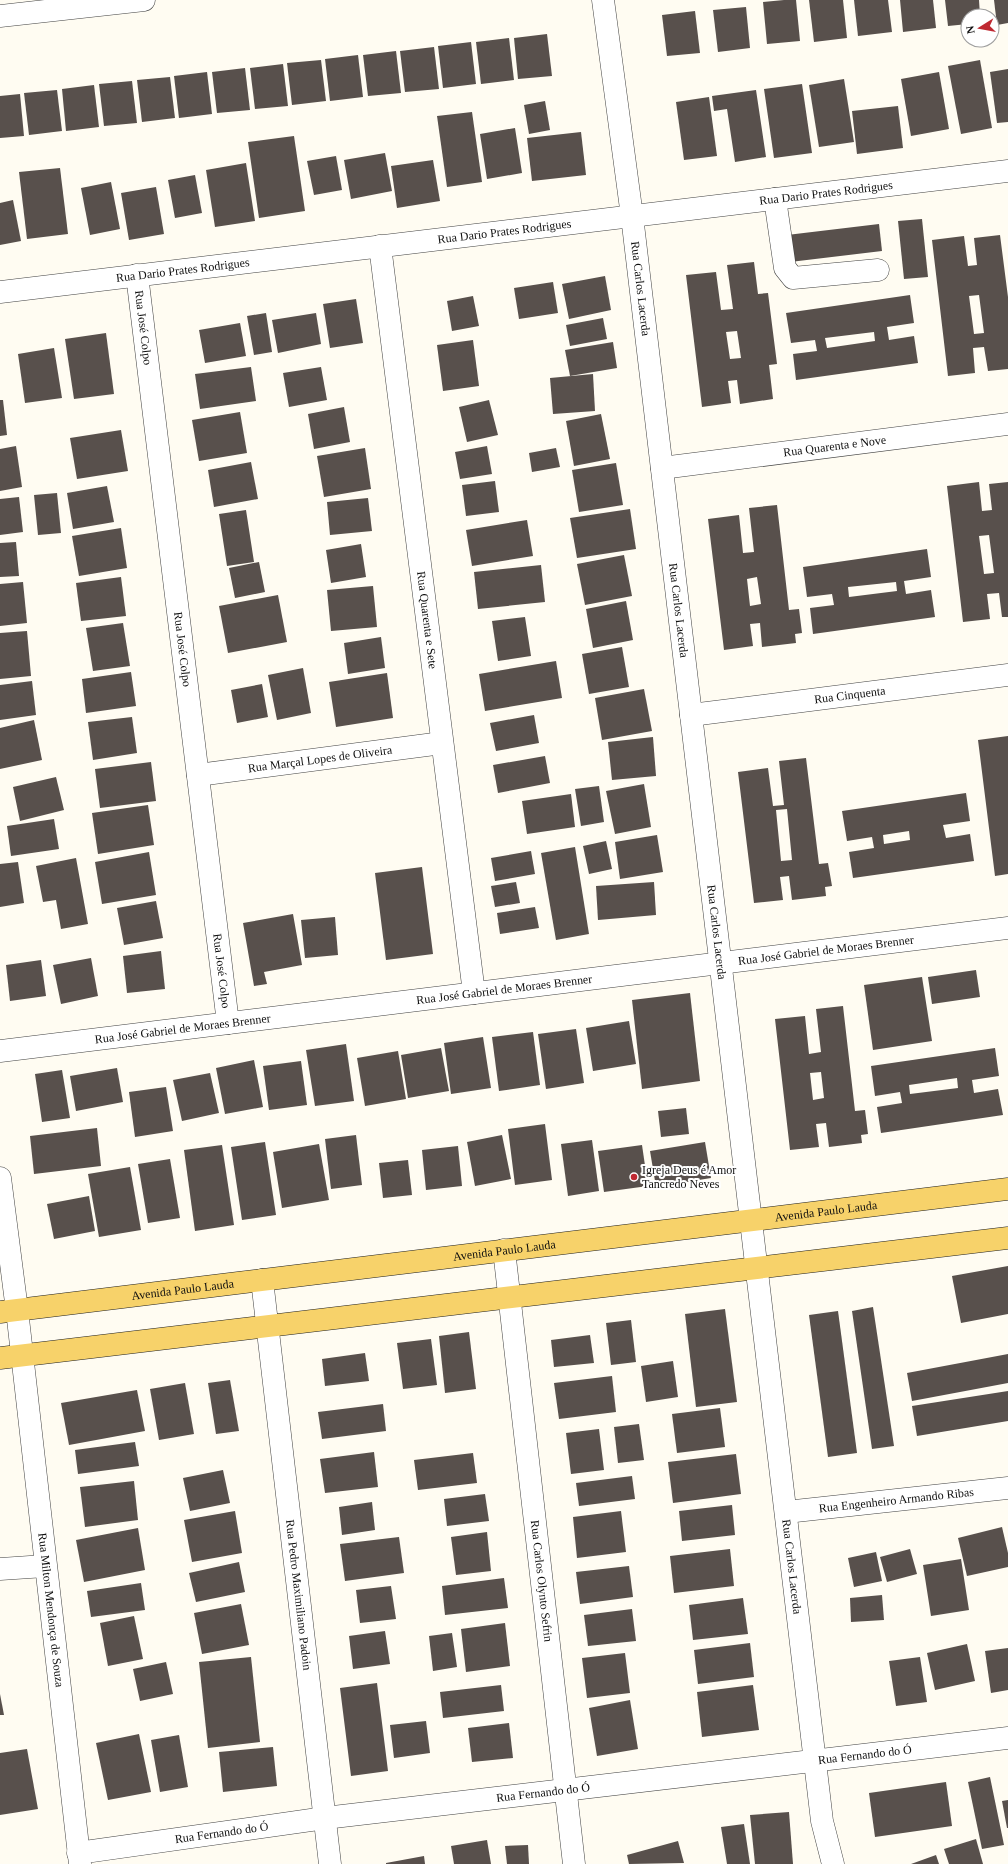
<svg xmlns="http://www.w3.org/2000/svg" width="1008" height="1864" font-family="Georgia,serif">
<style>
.building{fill:#58504c;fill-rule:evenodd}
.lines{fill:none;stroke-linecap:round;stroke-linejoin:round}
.minor-casing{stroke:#424242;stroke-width:23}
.major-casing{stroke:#202020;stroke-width:23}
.minor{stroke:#fff;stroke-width:22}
.major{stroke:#f7d26a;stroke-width:22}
.poi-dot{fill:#bf2831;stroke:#fff;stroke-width:1.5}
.labels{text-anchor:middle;stroke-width:4;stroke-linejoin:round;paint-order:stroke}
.street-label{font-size:12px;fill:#0f0f0f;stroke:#fff}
.poi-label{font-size:12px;fill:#0f0f0f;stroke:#fff;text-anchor:start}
</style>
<rect width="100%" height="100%" fill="#fffcf2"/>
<g class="building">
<polygon points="784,0 796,0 800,41 767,44 763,2"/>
<polygon points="809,0 843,0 847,38 814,42"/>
<polygon points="854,0 888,0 892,32 858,36"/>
<polygon points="900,0 933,0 936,28 903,32"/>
<polygon points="945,0 979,0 980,16 968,16 968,24 948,26"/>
<polygon points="994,0 1008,0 1008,23 997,25"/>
<polygon points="746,7 750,48 718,52 713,10"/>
<polygon points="695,11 700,53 667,56 662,15"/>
<polygon points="547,34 552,76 518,79 514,38"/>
<polygon points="509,38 514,80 481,84 476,42"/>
<polygon points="471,42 476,84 443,88 438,46"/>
<polygon points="434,47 439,89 405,92 400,51"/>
<polygon points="396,51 401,93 368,96 363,55"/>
<polygon points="358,55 363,97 330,101 325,59"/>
<polygon points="321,60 326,101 292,105 287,63"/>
<polygon points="980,60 992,128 961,134 948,66"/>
<polygon points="283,64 288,106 255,109 250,68"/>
<polygon points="245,68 250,110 217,113 212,72"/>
<polygon points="1008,69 1008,122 997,123 990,72"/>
<polygon points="207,72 212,114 179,118 174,76"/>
<polygon points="939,72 949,129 911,136 901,79"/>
<polygon points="170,77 175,118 142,122 137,80"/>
<polygon points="844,79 854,142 819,147 809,85"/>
<polygon points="132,81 137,123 104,126 99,84"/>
<polygon points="802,84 812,153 774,158 764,89"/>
<polygon points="94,85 99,127 66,131 62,89"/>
<polygon points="57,90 62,131 29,135 24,93"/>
<polygon points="756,90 766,157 735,162 727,109 714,111 712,96"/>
<polygon points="20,94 24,136 0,138 0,96"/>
<polygon points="709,97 717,156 684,160 676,102"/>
<polygon points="545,101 550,130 529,134 524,105"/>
<polygon points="898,106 903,148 857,154 852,111"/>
<polygon points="472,112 482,182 447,187 437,116"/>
<polygon points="515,128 522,173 487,179 480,134"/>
<polygon points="581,132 586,175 532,181 527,138"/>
<polygon points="294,136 305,211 259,218 248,142"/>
<polygon points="385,153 392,191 351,199 344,160"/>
<polygon points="336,156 342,190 314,195 307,161"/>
<polygon points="433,160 440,201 397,208 391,166"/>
<polygon points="246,163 255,221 215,227 206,170"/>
<polygon points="60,168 68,234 27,239 19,172"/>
<polygon points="195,175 202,213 175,218 168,180"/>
<polygon points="111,182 120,229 90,235 81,188"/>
<polygon points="156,187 164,234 129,240 121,193"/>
<polygon points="13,200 21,241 0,245 0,203"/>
<polygon points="922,219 928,277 904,279 898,221"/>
<polygon points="879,224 882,251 790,262 787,235"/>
<path d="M1000 235 1008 297V369L988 371 984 347 973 348 975 373 948 376 932 240 964 236 968 266 977 265 974 238ZM979 295 984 333 974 334 969 296Z"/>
<path d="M754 262 758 294 768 293 777 364 769 365 773 399 740 404 737 380 728 381 731 403 702 407 686 275 716 272 721 310 733 309 727 265ZM737 331 741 358 730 359 726 332Z"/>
<polygon points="605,276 611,310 569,319 562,284"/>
<polygon points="553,282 558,313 519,319 514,288"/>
<path d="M910 295 914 323 887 327 889 340 914 336 918 363 796 380 793 354 817 351 815 340 791 343 786 313ZM874 332 875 341 827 348 825 338Z"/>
<polygon points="473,296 479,326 452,331 447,301"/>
<polygon points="356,299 363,343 330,348 323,304"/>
<polygon points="266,313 272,352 254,355 247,316"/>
<polygon points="316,313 321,344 278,353 272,320"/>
<polygon points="603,318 607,339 570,346 566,325"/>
<polygon points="240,323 246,356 205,363 199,330"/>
<polygon points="106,333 114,394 74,399 65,339"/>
<polygon points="473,340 479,386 443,391 437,345"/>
<polygon points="613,342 617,368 570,376 565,350"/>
<polygon points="54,348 62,398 25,403 18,354"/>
<polygon points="251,367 256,401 200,409 195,374"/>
<polygon points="321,367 327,400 289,407 283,373"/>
<polygon points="593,374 595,411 553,414 550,378"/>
<polygon points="0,400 3,400 7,435 0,436"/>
<polygon points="489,400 498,435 467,442 459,407"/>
<polygon points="344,407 350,442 314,449 308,414"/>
<polygon points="240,412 247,453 199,461 192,420"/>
<polygon points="601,414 610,459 574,466 566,421"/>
<polygon points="121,430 128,471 77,479 70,438"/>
<polygon points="16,446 22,487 0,491 0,449"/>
<polygon points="487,446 492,474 460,479 455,452"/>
<polygon points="365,448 371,489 324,497 317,456"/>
<polygon points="556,448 560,467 532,472 529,453"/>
<polygon points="251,462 258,499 214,507 208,470"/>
<polygon points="616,463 623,505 579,512 572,470"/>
<polygon points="495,481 499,512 466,516 462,485"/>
<path d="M979 482 982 511 992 510 989 484 1008 482V617H1002L999 593 987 594 990 619 963 622 947 486ZM989 535 994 573 984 574 979 536Z"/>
<polygon points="107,486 114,522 73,529 67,493"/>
<polygon points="57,493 61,533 38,535 34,495"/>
<polygon points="19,497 23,532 0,535 0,499"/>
<polygon points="368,498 372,531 330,535 327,502"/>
<path d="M777 505 789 610 799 609 802 633 795 634 796 643 762 647 760 623 750 624 753 646 724 650 708 519 739 515 743 553 754 552 749 508ZM757 577 761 604 750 606 747 579Z"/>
<polygon points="630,509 636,549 577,558 570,518"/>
<polygon points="246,510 254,562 227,566 219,514"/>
<polygon points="527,520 533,556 472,566 466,530"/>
<polygon points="121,528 127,568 79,576 72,536"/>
<polygon points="16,542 19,576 0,577 0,543"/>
<polygon points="361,544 366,577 331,583 326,550"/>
<path d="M927 549 931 577 904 581 906 594 931 590 935 617 813 634 810 608 834 605 832 594 807 597 803 567ZM896 582 897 591 849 597 848 587Z"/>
<polygon points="624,555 632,596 585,605 577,564"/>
<polygon points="259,562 265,592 235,598 229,568"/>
<polygon points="541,565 545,602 478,609 474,572"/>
<polygon points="121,577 126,616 81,621 76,583"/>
<polygon points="23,582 27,623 0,626 0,584"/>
<polygon points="373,586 377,627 331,631 327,590"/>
<polygon points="278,595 287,642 228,653 219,606"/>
<polygon points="626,601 633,640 593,648 586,609"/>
<polygon points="525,617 531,656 498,661 492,621"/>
<polygon points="123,623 130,666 93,671 86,628"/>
<polygon points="27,631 31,676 0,679 0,633"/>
<polygon points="381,637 385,668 348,674 344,643"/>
<polygon points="622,647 629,687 589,694 582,654"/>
<polygon points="556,661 562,698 485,711 479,674"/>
<polygon points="303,668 311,713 277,720 268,675"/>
<polygon points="131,672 136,706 86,713 82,679"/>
<polygon points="387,673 393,718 336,727 329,682"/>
<polygon points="32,681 36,715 0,720 0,685"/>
<polygon points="262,684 268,717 237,723 231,690"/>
<polygon points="644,689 652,731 602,740 595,698"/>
<polygon points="534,715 539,743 496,751 490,723"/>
<polygon points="132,717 137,753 93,760 88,722"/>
<polygon points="34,720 42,760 0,769 0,728"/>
<polygon points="1008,736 1008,874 995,876 978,740"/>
<polygon points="653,737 656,776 612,780 608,742"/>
<polygon points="545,756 550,783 498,793 493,765"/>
<path d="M806 758 819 864 828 863 832 886 825 887 826 896 792 900 789 876 780 877 783 900 754 903 738 772 768 768 773 806 784 805 779 761ZM787 809 792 860 781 861 776 810Z"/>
<polygon points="151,762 156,801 100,808 95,769"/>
<polygon points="56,777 64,810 20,821 13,787"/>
<polygon points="644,784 651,827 615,834 606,791"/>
<polygon points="599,786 604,822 581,826 575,789"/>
<path d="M966 793 970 821 943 825 946 838 970 834 974 861 853 878 849 852 874 848 872 837 847 841 842 811ZM909 831 910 840 884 844 883 835Z"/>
<polygon points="571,794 575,827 527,834 522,801"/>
<polygon points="148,805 154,845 98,854 92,813"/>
<polygon points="54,819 59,849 11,856 7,826"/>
<polygon points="657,835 663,872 620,879 615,842"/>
<polygon points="606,841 612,869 589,874 583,846"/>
<polygon points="575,847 589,934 556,940 541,853"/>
<polygon points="531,851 535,874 495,881 491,858"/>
<polygon points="149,852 156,895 102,904 95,862"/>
<polygon points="76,858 88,924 61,929 56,900 43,902 36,866"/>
<polygon points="18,862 24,903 0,907 0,864"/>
<polygon points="422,867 433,954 386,960 375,873"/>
<polygon points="516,882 520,903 495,907 491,886"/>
<polygon points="654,882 656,915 598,920 596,886"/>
<polygon points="156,901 163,938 124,945 117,908"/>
<polygon points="535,907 539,928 500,934 497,913"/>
<polygon points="293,914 302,965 264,972 267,984 254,986 243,923"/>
<polygon points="335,917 338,955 305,958 301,920"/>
<polygon points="161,951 165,989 127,993 123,956"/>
<polygon points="91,958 98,996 61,1004 53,965"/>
<polygon points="41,960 46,996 10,1001 6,965"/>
<polygon points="976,970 980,997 932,1004 928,977"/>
<polygon points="922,977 932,1041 873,1050 864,985"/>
<polygon points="690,993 700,1081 642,1089 632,1000"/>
<path d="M843 1006 855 1111 865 1110 868 1134 861 1135 862 1143 829 1147 826 1123 816 1124 819 1147 790 1150 775 1019 805 1016 809 1054 821 1052 816 1009ZM821 1072 824 1098 813 1100 810 1073Z"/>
<polygon points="629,1021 636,1064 593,1071 586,1028"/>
<polygon points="576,1029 584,1083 546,1089 538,1034"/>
<polygon points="533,1032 540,1085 499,1091 492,1037"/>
<polygon points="483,1037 491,1088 451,1094 444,1043"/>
<polygon points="346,1044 354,1101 315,1106 306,1050"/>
<polygon points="441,1048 449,1091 408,1098 401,1055"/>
<path d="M995 1048 999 1076 972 1080 974 1093 998 1089 1003 1115 881 1133 877 1107 902 1103 900 1092 875 1096 871 1066ZM957 1078 958 1088 910 1094 909 1085Z"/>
<polygon points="398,1051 406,1099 365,1106 357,1058"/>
<polygon points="254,1060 263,1107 225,1114 216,1068"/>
<polygon points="301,1061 307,1105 269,1110 263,1066"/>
<polygon points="117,1068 123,1102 76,1111 70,1076"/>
<polygon points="62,1070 70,1118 42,1122 35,1074"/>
<polygon points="210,1073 219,1113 182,1121 173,1080"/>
<polygon points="166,1087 173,1131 135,1137 129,1092"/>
<polygon points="686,1108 689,1134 661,1137 658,1111"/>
<polygon points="545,1124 552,1180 515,1185 508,1129"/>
<polygon points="97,1128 101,1166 34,1174 30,1136"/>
<polygon points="356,1135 362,1185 331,1189 325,1139"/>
<polygon points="502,1135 511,1179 475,1186 467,1142"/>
<polygon points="592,1140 599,1191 568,1196 561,1144"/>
<polygon points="265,1142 276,1215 242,1220 231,1147"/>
<polygon points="705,1142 711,1178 656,1187 650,1151"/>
<polygon points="319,1144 329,1200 282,1208 273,1152"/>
<polygon points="222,1145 234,1225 195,1231 184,1150"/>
<polygon points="642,1145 648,1186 604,1192 598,1151"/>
<polygon points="458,1146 462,1186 426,1190 422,1150"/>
<polygon points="170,1159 180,1218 148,1223 138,1164"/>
<polygon points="408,1160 412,1195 383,1198 379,1163"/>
<polygon points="130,1167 141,1230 99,1237 88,1174"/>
<polygon points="89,1196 95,1231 54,1239 47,1204"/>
<polygon points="1008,1266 1008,1314 961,1323 952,1276"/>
<polygon points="873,1307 894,1446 872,1449 852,1311"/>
<polygon points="725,1309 737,1402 696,1407 685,1314"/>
<polygon points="838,1311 857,1453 828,1457 809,1315"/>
<polygon points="631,1320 636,1362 611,1365 606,1323"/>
<polygon points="469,1332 476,1389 445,1393 439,1336"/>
<polygon points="590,1335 594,1363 554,1367 551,1340"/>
<polygon points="431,1339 437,1385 403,1389 397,1343"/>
<polygon points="365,1353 369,1381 325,1386 322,1359"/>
<polygon points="1008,1354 1008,1383 912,1401 907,1373"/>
<polygon points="673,1361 678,1397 646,1402 641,1366"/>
<polygon points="612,1376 616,1412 559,1419 554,1383"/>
<polygon points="230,1380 239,1431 216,1434 208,1383"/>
<polygon points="185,1383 194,1434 159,1440 150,1389"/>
<polygon points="137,1390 145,1431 69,1445 61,1403"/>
<polygon points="1008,1391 1008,1421 917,1436 912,1406"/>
<polygon points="383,1404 386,1431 322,1439 318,1412"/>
<polygon points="720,1408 725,1447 677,1453 672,1414"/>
<polygon points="639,1424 644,1460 618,1463 614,1427"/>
<polygon points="599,1429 604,1470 571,1474 566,1433"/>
<polygon points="135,1442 139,1466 78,1474 75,1450"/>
<polygon points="374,1452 378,1487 325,1493 320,1459"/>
<polygon points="473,1453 477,1483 418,1490 414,1460"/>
<polygon points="736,1454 741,1494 673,1503 668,1462"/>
<polygon points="223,1470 230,1503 190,1511 183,1478"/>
<polygon points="632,1476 635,1499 579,1506 576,1483"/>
<polygon points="134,1481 138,1520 85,1527 80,1487"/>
<polygon points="485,1494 489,1521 447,1526 444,1499"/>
<polygon points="372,1502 375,1530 342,1535 339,1507"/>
<polygon points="732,1505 735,1535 682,1541 679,1511"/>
<polygon points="235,1511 242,1553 192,1562 184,1520"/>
<polygon points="621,1511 626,1552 577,1558 573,1517"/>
<polygon points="1002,1527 1008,1553 1008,1567 967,1576 958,1538"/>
<polygon points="138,1528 145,1570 84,1582 76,1540"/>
<polygon points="487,1532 491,1571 456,1575 451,1537"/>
<polygon points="399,1537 404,1573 345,1581 340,1544"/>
<polygon points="730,1549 734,1586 674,1593 670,1556"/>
<polygon points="910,1549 917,1574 887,1582 880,1557"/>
<polygon points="876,1552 882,1581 854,1587 848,1558"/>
<polygon points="961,1559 969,1610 931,1616 923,1565"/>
<polygon points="239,1562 245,1592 196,1602 189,1573"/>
<polygon points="629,1566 633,1597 580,1604 576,1572"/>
<polygon points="504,1578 508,1608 445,1615 442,1586"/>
<polygon points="141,1583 145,1610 91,1617 87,1591"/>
<polygon points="391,1586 396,1619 360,1623 356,1590"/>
<polygon points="882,1595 884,1620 851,1622 850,1598"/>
<polygon points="743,1598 748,1634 693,1640 689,1605"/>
<polygon points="241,1604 249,1645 202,1654 194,1613"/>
<polygon points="632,1609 636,1641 588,1646 584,1615"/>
<polygon points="134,1616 143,1659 108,1666 100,1623"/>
<polygon points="505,1623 510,1666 466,1672 461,1629"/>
<polygon points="385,1631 390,1664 353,1669 349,1636"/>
<polygon points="452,1633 457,1667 433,1671 429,1636"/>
<polygon points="750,1643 754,1677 698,1684 694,1650"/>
<polygon points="967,1644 975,1681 935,1690 927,1653"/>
<polygon points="1008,1648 1008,1690 991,1693 985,1651"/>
<polygon points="625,1653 630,1693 587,1698 582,1658"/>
<polygon points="251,1657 260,1742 208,1748 199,1662"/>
<polygon points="920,1657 927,1702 896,1706 889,1661"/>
<polygon points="166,1662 173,1694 140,1701 133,1669"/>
<polygon points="377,1683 388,1771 351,1776 340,1688"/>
<polygon points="501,1685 504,1711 443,1718 440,1692"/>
<polygon points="753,1685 759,1730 702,1737 697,1692"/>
<polygon points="0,1694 4,1715 0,1715"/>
<polygon points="630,1700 638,1749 597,1756 589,1708"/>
<polygon points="426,1721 430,1753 394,1758 390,1725"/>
<polygon points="509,1723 513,1758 472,1762 468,1728"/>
<polygon points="139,1734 151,1792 108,1800 96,1743"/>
<polygon points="179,1735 188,1787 160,1792 151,1740"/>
<polygon points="273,1747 277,1786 223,1792 219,1752"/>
<polygon points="27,1749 38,1809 0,1815 0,1753"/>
<polygon points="990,1777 1004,1845 982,1849 968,1782"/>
<polygon points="946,1782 952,1826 875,1837 869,1793"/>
<polygon points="1008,1800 1008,1828 1007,1828 1002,1801"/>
<polygon points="789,1812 793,1864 755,1864 750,1815"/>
<polygon points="744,1824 750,1864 727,1864 721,1827"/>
<polygon points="976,1839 983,1864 949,1864 944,1849"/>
<polygon points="487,1840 491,1864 454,1864 451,1846"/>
<polygon points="678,1841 684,1863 629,1864 627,1855"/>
<polygon points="528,1845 529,1864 507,1864 505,1846"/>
<polygon points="936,1855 939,1864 911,1864"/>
<polygon points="424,1856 425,1864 386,1864 386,1863"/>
</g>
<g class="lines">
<g class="minor-casing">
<g id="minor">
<path id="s1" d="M603 0 632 216 822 1821 833 1864"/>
<polyline points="0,16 144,0"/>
<polyline points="775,199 785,268 793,278 878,270"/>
<path id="s2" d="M380 246 474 993"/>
<path id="s3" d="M137 275 228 1023"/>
<path id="s4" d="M0 292 1008 171"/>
<path id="s5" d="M662 468 1008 424"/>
<path id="s6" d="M691 715 1008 675"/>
<path id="s7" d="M198 775 442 743"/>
<path id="s8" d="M0 1051 1008 928"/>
<path id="s9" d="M0 1178 17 1310 80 1864"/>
<path id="s10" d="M504 1250 574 1864"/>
<path id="s11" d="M262 1280 330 1864"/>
<path id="s12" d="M786 1512 1008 1488"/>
<polyline points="0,1569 45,1566"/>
<path id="s13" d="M78 1853 325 1818 1008 1738"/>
</g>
</g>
<g class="major-casing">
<g id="major">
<path id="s14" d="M0 1312 1008 1189"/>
<polyline points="0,1358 1008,1238"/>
</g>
</g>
<use href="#minor" class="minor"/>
<use href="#major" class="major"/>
</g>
<circle class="poi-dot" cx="634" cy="1177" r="4"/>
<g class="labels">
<g class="street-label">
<text dy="4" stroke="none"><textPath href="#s4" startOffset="832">Rua Dario Prates Rodrigues</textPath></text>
<text dy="4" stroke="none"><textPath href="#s4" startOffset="508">Rua Dario Prates Rodrigues</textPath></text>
<text dy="4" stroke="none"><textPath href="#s4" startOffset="184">Rua Dario Prates Rodrigues</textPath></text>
<text dy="4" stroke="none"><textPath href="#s1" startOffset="291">Rua Carlos Lacerda</textPath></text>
<text dy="4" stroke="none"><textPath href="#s3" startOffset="53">Rua José Colpo</textPath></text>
<text dy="4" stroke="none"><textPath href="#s5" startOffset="174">Rua Quarenta e Nove</textPath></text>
<text dy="4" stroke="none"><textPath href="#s1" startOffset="615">Rua Carlos Lacerda</textPath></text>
<text dy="4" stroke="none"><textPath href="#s2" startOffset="377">Rua Quarenta e Sete</textPath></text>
<text dy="4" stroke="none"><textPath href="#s3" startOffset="377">Rua José Colpo</textPath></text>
<text dy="4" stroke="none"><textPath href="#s6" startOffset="160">Rua Cinquenta</textPath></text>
<text dy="4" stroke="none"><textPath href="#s7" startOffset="123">Rua Marçal Lopes de Oliveira</textPath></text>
<text dy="4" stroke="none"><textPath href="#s1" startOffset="939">Rua Carlos Lacerda</textPath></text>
<text dy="4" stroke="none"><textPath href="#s8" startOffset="832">Rua José Gabriel de Moraes Brenner</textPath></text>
<text dy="4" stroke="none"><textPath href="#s3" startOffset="701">Rua José Colpo</textPath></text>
<text dy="4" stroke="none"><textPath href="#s8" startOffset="508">Rua José Gabriel de Moraes Brenner</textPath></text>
<text dy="4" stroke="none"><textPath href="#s8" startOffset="184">Rua José Gabriel de Moraes Brenner</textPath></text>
<text dy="4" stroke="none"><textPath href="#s14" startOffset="832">Avenida Paulo Lauda</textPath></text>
<text dy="4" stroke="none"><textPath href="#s14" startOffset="508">Avenida Paulo Lauda</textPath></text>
<text dy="4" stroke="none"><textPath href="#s14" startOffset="184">Avenida Paulo Lauda</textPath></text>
<text dy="4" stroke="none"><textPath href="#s12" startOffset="111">Rua Engenheiro Armando Ribas</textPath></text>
<text dy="4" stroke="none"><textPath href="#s1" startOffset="1578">Rua Carlos Lacerda</textPath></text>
<text dy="4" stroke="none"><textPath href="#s10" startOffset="333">Rua Carlos Olynto Sefrin</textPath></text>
<text dy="4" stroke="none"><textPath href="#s11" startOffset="317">Rua Pedro Maximiliano Padoin</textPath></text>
<text dy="4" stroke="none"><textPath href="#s9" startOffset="435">Rua Milton Mendonça de Souza</textPath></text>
<text dy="4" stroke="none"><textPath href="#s13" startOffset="793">Rua Fernando do Ó</textPath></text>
<text dy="4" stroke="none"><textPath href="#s13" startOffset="469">Rua Fernando do Ó</textPath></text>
<text dy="4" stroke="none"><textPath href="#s13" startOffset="145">Rua Fernando do Ó</textPath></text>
</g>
<g class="poi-label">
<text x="642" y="1174">Igreja Deus é Amor<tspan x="642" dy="14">Tancredo Neves</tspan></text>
</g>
</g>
<g transform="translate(980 28) rotate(259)"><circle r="19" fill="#ffffff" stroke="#9f9f9f"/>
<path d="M0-3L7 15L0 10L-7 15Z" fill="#bf2831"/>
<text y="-6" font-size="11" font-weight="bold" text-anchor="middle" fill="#0f0f0f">N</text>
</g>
</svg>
